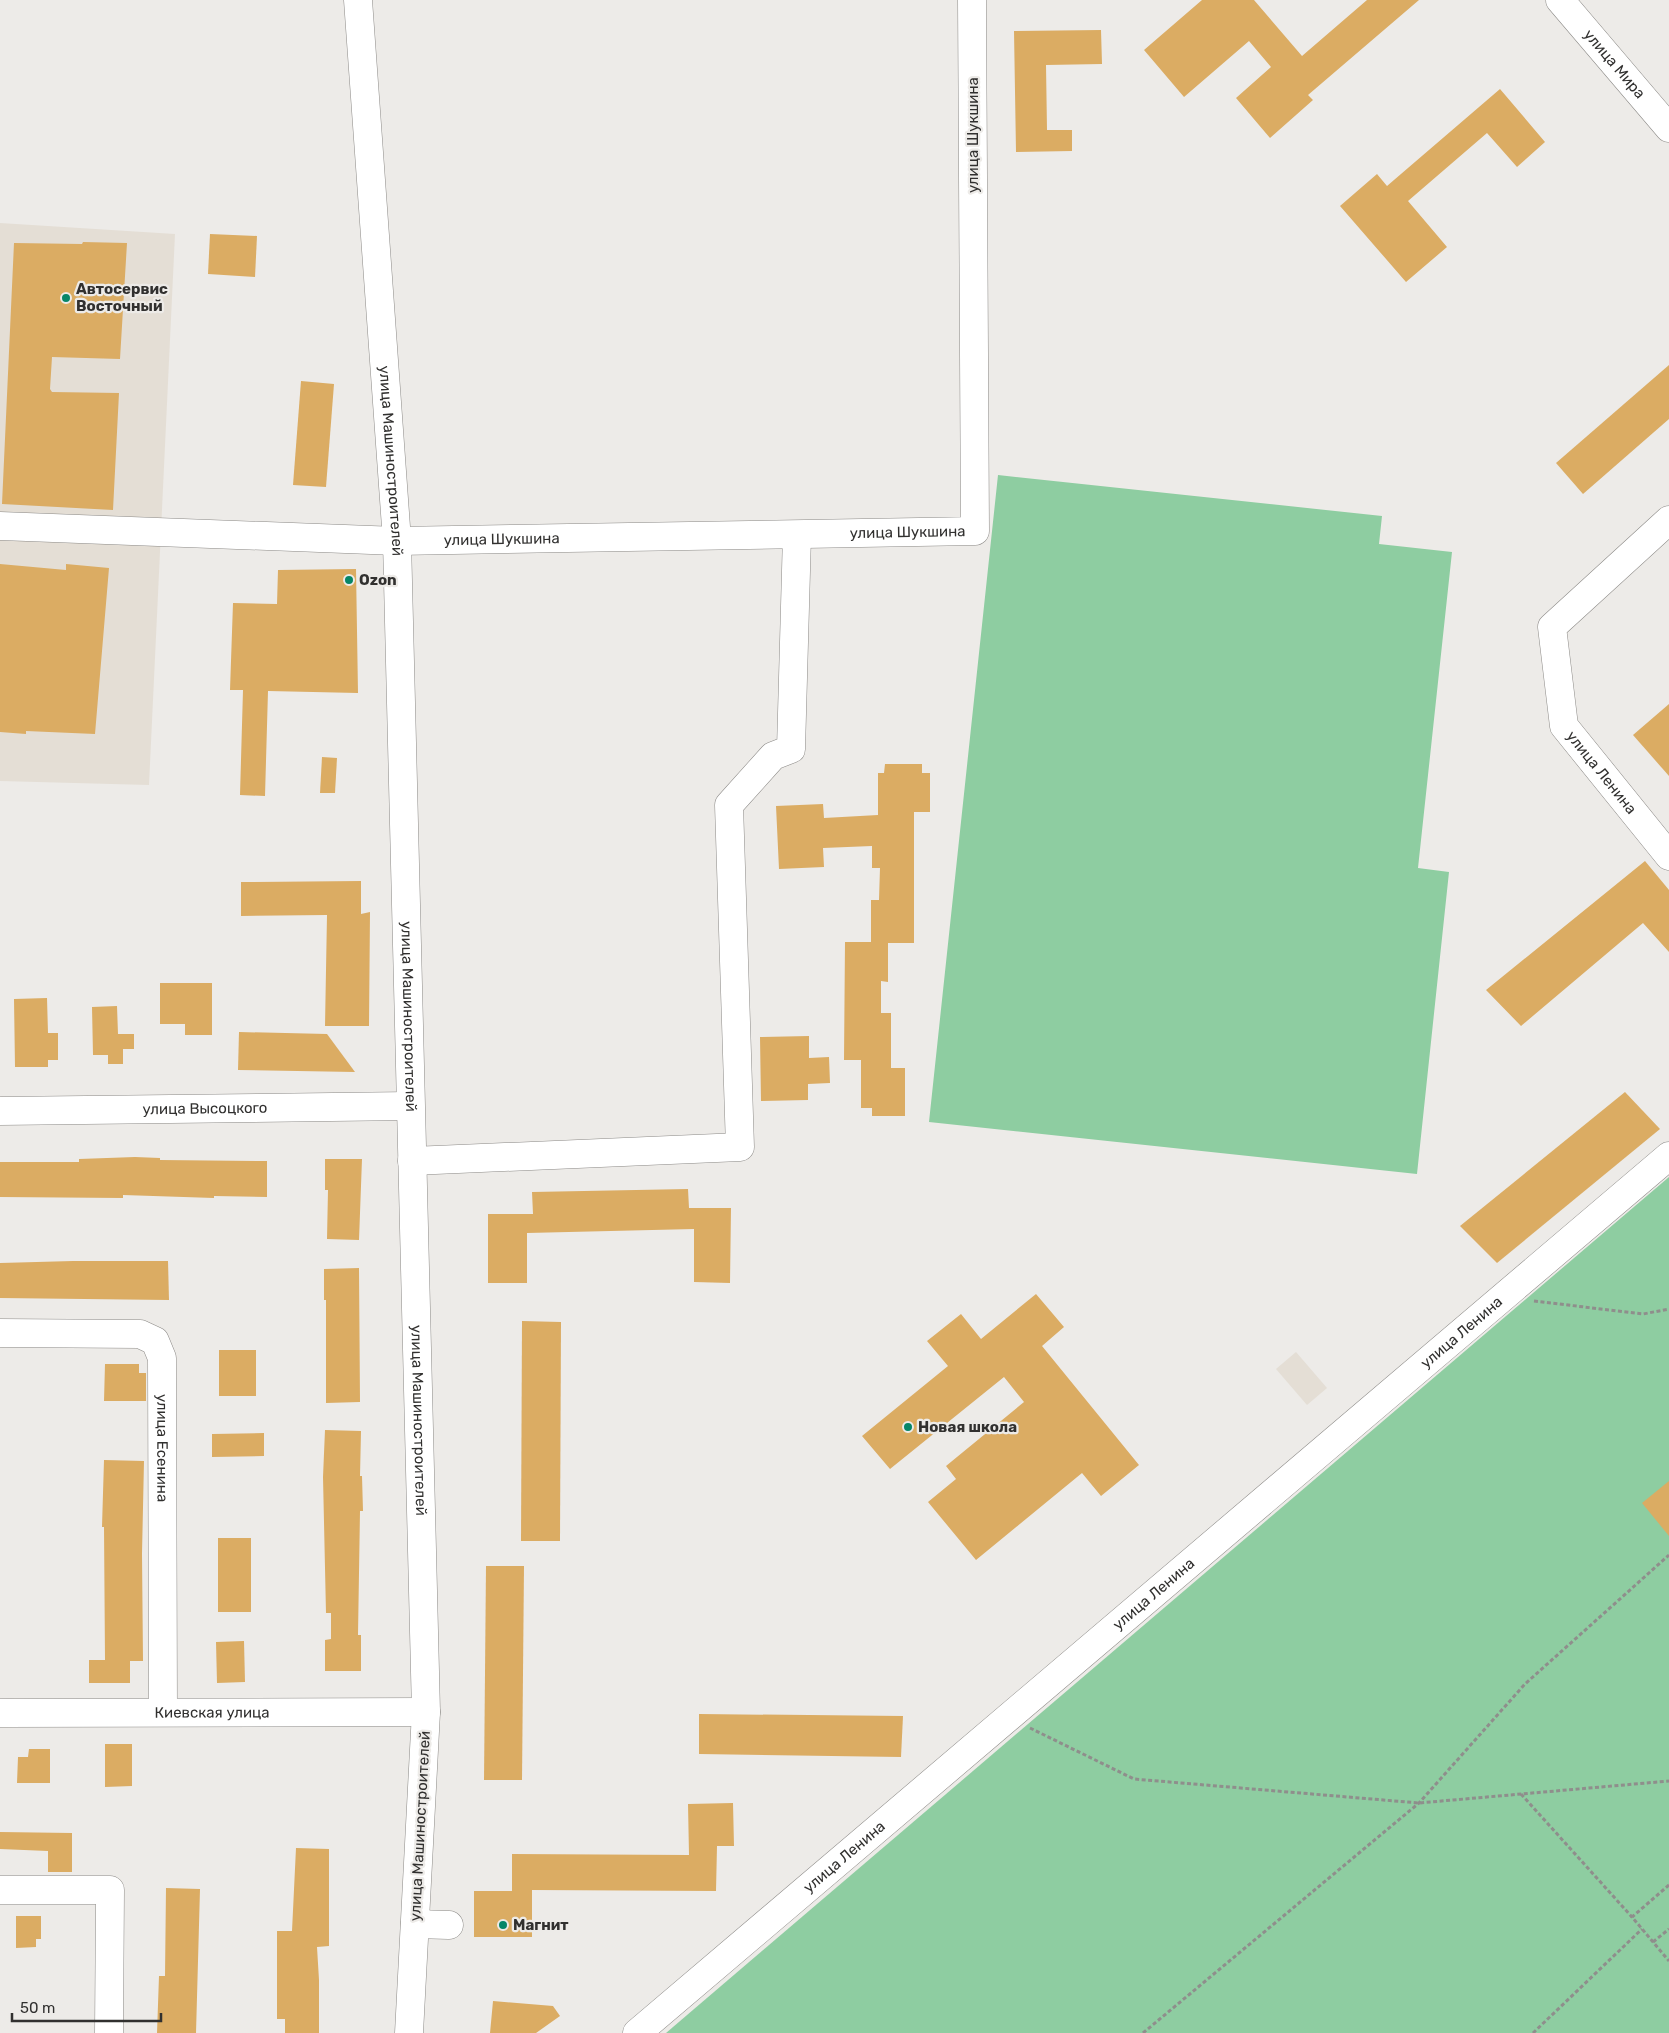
<svg xmlns="http://www.w3.org/2000/svg" width="1669" height="2033" font-family="Rubik,sans-serif">
<style>
.built{fill:#e4ded5}
.green{fill:#8ecda1}
.building{fill:#dbac63}
.lines{fill:none;stroke-linecap:round;stroke-linejoin:round}
.minor-casing{stroke:#8c8a87;stroke-width:29}
.path{stroke:#8f8e8c;stroke-width:3;stroke-dasharray:4 2.5;stroke-linecap:butt}
.minor{stroke:#fff;stroke-width:28}
.poi-dot{fill:#068668;stroke:#edebe8;stroke-width:2}
.labels{text-anchor:middle;stroke-width:4.5;stroke-linejoin:round;paint-order:stroke}
.street-label{font-size:15px;fill:#31302f;stroke:#edebe8}
.poi-label{font-size:15px;font-weight:bold;fill:#31302f;stroke:#edebe8;text-anchor:start}
</style>
<rect width="100%" height="100%" fill="#edebe8"/>
<g class="built">
<polygon points="0,223 175,234 149,785 0,781"/>
<polygon points="1296,1352 1327,1388 1307,1405 1276,1369"/>
</g>
<g class="green">
<polygon points="998,475 1382,516 1379,544 1452,552 1418,868 1449,872 1417,1174 929,1122"/>
<polygon points="1669,1177 1669,2033 666,2033"/>
</g>
<g class="building">
<polygon points="1202,0 1254,0 1302,56 1367,0 1419,0 1308,95 1313,100 1270,138 1236,98 1271,67 1249,41 1184,97 1144,50"/>
<polygon points="1101,30 1102,64 1046,65 1047,130 1072,130 1072,151 1016,152 1014,31"/>
<polygon points="1500,89 1545,142 1517,167 1487,133 1408,201 1447,247 1406,282 1340,206 1377,174 1387,186"/>
<polygon points="210,234 257,236 255,277 208,274"/>
<polygon points="83,242 127,243 120,359 52,357 50,389 52,392 119,393 113,510 2,504 14,243 82,244"/>
<polygon points="1669,365 1669,419 1583,494 1556,463"/>
<polygon points="301,381 334,384 326,487 293,485"/>
<polygon points="0,564 66,570 66,564 109,568 95,734 26,731 26,734 0,732"/>
<polygon points="356,569 358,693 268,691 265,796 240,795 243,690 230,690 233,603 277,604 278,570"/>
<polygon points="1669,704 1669,776 1633,735"/>
<polygon points="322,757 337,758 335,793 320,793"/>
<polygon points="885,764 922,764 922,773 930,773 930,812 914,812 914,943 888,943 888,982 881,981 881,1013 891,1013 891,1068 905,1068 905,1116 872,1116 872,1108 861,1108 861,1060 844,1060 845,942 871,942 871,900 879,900 880,868 872,868 872,846 823,848 824,867 779,869 776,806 823,804 824,818 878,815 878,773 884,773"/>
<polygon points="1645,861 1669,890 1669,952 1643,923 1521,1026 1486,990"/>
<polygon points="361,881 361,914 370,912 369,1026 325,1026 327,915 241,916 241,882"/>
<polygon points="160,983 212,983 212,1035 185,1035 185,1024 160,1024"/>
<polygon points="47,998 48,1033 58,1033 58,1060 48,1060 48,1067 15,1067 14,999"/>
<polygon points="117,1006 118,1034 134,1034 134,1049 123,1049 123,1064 108,1064 108,1055 93,1055 92,1007"/>
<polygon points="239,1032 327,1034 355,1072 238,1070"/>
<polygon points="809,1036 809,1058 829,1057 830,1083 808,1084 808,1100 761,1101 760,1037"/>
<polygon points="1625,1092 1660,1129 1497,1263 1460,1226"/>
<polygon points="135,1157 160,1158 160,1160 267,1161 267,1197 214,1196 214,1198 123,1195 123,1198 0,1197 0,1162 79,1162 79,1159"/>
<polygon points="325,1159 362,1159 359,1240 327,1239 328,1190 325,1190"/>
<polygon points="688,1189 689,1208 731,1208 730,1283 694,1282 694,1229 527,1233 527,1283 488,1283 488,1214 533,1214 532,1192"/>
<polygon points="73,1261 168,1261 169,1300 0,1298 0,1263"/>
<polygon points="359,1268 360,1402 326,1403 326,1300 324,1300 324,1269"/>
<polygon points="1036,1294 1064,1327 1042,1346 1139,1465 1101,1496 1082,1473 976,1560 928,1502 956,1479 946,1466 1024,1402 1004,1377 890,1469 862,1436 948,1366 927,1341 961,1314 981,1339"/>
<polygon points="522,1321 561,1322 560,1541 521,1541"/>
<rect x="219" y="1350" width="37" height="46"/>
<polygon points="105,1364 139,1364 139,1373 146,1373 146,1401 104,1401"/>
<polygon points="325,1430 361,1431 360,1476 362,1476 363,1511 360,1511 358,1635 361,1635 361,1671 325,1671 325,1640 331,1639 331,1613 326,1613 323,1477"/>
<polygon points="264,1433 264,1456 212,1457 212,1434"/>
<polygon points="104,1460 144,1461 142,1554 143,1661 130,1661 130,1683 89,1683 89,1660 105,1660 104,1527 102,1527"/>
<polygon points="1669,1481 1669,1536 1642,1503"/>
<rect x="218" y="1538" width="33" height="74"/>
<polygon points="486,1566 524,1566 522,1780 484,1780"/>
<polygon points="244,1641 245,1682 217,1683 216,1642"/>
<polygon points="699,1714 903,1716 901,1757 699,1754"/>
<polygon points="105,1744 132,1744 132,1786 105,1787"/>
<polygon points="29,1749 50,1749 50,1783 17,1783 18,1757 28,1757"/>
<polygon points="733,1803 734,1846 717,1846 716,1891 532,1890 532,1937 474,1937 474,1891 512,1891 512,1854 689,1855 688,1804"/>
<polygon points="0,1832 72,1833 72,1872 48,1872 48,1851 0,1849"/>
<polygon points="296,1848 329,1849 329,1946 317,1947 319,1980 319,2033 285,2033 285,2019 277,2019 277,1931 292,1931"/>
<polygon points="166,1888 200,1889 196,2033 157,2033 159,1976 165,1976"/>
<polygon points="16,1916 41,1916 41,1939 36,1939 36,1947 16,1948"/>
<polygon points="493,2001 553,2006 560,2016 536,2033 490,2033"/>
</g>
<g class="lines">
<g class="minor-casing">
<g id="minor">
<path id="s1" d="M358 0 397 541 426 1712 409 2033"/>
<path id="s2" d="M1560 0 1669 128"/>
<path id="s3" d="M1669 520 1552 627 1564 726 1669 856"/>
<path id="s4" d="M0 526 397 541 975 531 972 0"/>
<path id="s5" d="M0 1111 410 1106"/>
<polyline points="412,1161 740,1147 729,805 773,756 791,749 797,535"/>
<path id="s6" d="M0 1333 140 1334 155 1341 162 1358 163 1712"/>
<path id="s7" d="M0 1713 426 1712"/>
<polyline points="0,1890 110,1890 109,2033"/>
<polyline points="415,1924 449,1925"/>
<path id="s8" d="M637 2033 1669 1156"/>
</g>
</g>
<g class="path">
<polyline points="1534,1301 1643,1314 1669,1309"/>
<polyline points="1030,1728 1134,1779 1419,1803 1669,1781"/>
<polyline points="1521,1794 1632,1917"/>
<polyline points="1669,1885 1632,1917 1669,1961"/>
<polyline points="1653,1942 1669,1929"/>
<polyline points="1143,2033 1419,1803 1525,1684 1669,1555"/>
<polyline points="1533,2033 1642,1929"/>
</g>
<use href="#minor" class="minor"/>
</g>
<g class="poi-dot">
<circle cx="66" cy="298" r="5"/>
<circle cx="349" cy="580" r="5"/>
<circle cx="908" cy="1427" r="5"/>
<circle cx="503" cy="1925" r="5"/>
</g>
<g class="labels">
<g class="street-label">
<text dy="5" stroke="none"><textPath href="#s2" startOffset="84">улица Мира</textPath></text>
<text transform="translate(973 135) rotate(-90)" y="5">улица Шукшина</text>
<text dy="5" stroke="none"><textPath href="#s1" startOffset="462">улица Машиностроителей</textPath></text>
<text dy="5" stroke="none"><textPath href="#s4" startOffset="908">улица Шукшина</textPath></text>
<text dy="5" stroke="none"><textPath href="#s4" startOffset="502">улица Шукшина</textPath></text>
<text dy="5" stroke="none"><textPath href="#s3" startOffset="318">улица Ленина</textPath></text>
<text dy="5" stroke="none"><textPath href="#s1" startOffset="1018">улица Машиностроителей</textPath></text>
<text dy="5" stroke="none"><textPath href="#s5" startOffset="205">улица Высоцкого</textPath></text>
<text dy="5" stroke="none"><textPath href="#s8" startOffset="1082">улица Ленина</textPath></text>
<text dy="5" stroke="none"><textPath href="#s1" startOffset="1422">улица Машиностроителей</textPath></text>
<text dy="5" stroke="none"><textPath href="#s6" startOffset="265">улица Есенина</textPath></text>
<text dy="5" stroke="none"><textPath href="#s8" startOffset="678">улица Ленина</textPath></text>
<text dy="5" stroke="none"><textPath href="#s7" startOffset="212">Киевская улица</textPath></text>
<text transform="translate(420 1826) rotate(-87)" y="5">улица Машиностроителей</text>
<text dy="5" stroke="none"><textPath href="#s8" startOffset="272">улица Ленина</textPath></text>
</g>
<g class="poi-label">
<text x="76" y="294">Автосервис<tspan x="76" dy="17">Восточный</tspan></text>
<text x="359" y="585">Ozon</text>
<text x="918" y="1432">Новая школа</text>
<text x="513" y="1930">Магнит</text>
</g>
</g>
<path d="M12 2013v8h149v-8" fill="none" stroke="#31302f" stroke-width="2.5"/>
<text x="20" y="2013" font-size="15" fill="#31302f" stroke="#edebe8" stroke-width="4" paint-order="stroke">50 m</text>
</svg>
